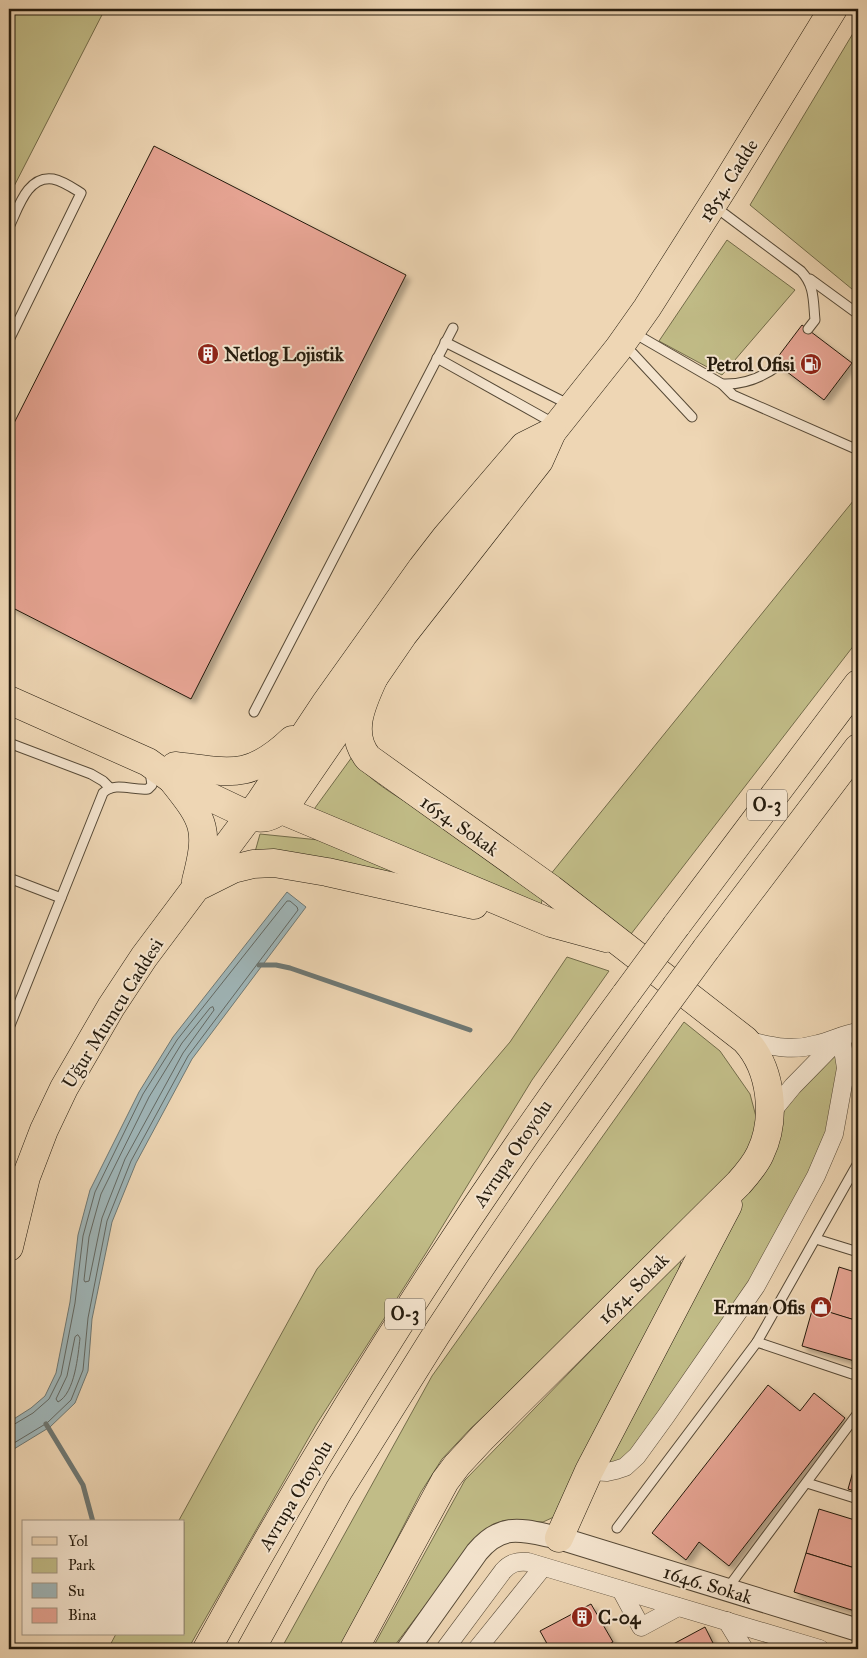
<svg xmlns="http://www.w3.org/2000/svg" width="867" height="1658" font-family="'IM FELL Great Primer',serif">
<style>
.green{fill:#c1bc87;stroke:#736c4a}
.water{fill:#9fb6b9;stroke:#6e7874}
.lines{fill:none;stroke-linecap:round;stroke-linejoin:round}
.shore{stroke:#626863;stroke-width:1}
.stream{stroke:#6e7874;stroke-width:5}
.building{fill:#e6a493;stroke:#251b0d;filter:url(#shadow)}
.service-casing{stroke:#574a37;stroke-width:11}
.minor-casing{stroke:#574a37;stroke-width:19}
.tertiary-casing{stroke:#574a37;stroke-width:24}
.primary-casing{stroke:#251b0d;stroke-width:29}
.motorway-casing{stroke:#251b0d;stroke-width:29}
.service{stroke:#f4e4ce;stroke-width:9}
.minor{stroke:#f4e4ce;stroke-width:18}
.tertiary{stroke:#f4e4ce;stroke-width:22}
.primary{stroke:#eed6b4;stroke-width:28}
.motorway{stroke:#eed6b4;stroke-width:28}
.motorway-bridge-casing{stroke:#251b0d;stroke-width:29;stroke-linecap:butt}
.motorway-bridge{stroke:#eed6b4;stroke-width:28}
.labels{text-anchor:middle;stroke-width:4;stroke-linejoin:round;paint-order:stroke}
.shield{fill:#f4e4ce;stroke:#635747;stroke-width:1}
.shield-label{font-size:18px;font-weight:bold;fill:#251b0d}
.street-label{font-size:19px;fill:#251b0d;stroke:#f4e4ce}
.poi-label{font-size:19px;font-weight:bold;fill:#251b0d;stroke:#f4e4ce;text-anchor:start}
</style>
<defs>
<filter id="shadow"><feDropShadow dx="4.5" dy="4.5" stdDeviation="2.5" flood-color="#0004"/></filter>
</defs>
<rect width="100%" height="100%" fill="#eed6b4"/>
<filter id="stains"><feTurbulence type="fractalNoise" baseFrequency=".004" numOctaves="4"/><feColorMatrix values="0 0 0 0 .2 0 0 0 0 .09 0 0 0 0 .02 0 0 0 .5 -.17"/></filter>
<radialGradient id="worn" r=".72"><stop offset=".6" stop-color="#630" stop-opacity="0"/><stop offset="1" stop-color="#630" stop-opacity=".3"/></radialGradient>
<g class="green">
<polygon points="9,9 105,9 9,196"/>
<polygon points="858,25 858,294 750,205"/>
<polygon points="727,240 795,290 722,375 659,341"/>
<polygon points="858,495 858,640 631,934 550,875"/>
<path d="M352 757C370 786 419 808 448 827 479 849 510 873 540 896L542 900 541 905 312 812Z"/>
<polygon points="260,834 319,840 436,889 255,852"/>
<polygon points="567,957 609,971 532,1080 426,1253 316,1425 188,1649 108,1649 116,1634 184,1634 184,1522 178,1522 317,1269 510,1042"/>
<polygon points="684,1022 720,1051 750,1094 759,1128 752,1151 663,1249 471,1428 442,1459 421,1492 340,1649 281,1649 432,1376"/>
<polygon points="841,1037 834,1134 794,1218 636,1457 589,1471 768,1124"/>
<polygon points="678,1261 681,1262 674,1284 581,1465 569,1483 556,1516 543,1522 502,1521 468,1549 392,1649 372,1649 465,1480"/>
</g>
<polygon class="water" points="287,892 306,907 192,1059 136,1163 112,1222 92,1319 88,1371 75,1403 50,1427 9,1452 9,1422 31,1408 45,1396 56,1373 70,1302 78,1235 90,1190 139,1092 173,1037"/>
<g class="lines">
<g class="shore">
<polygon points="213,1007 214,1010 183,1053 125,1159 102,1218 89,1281 85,1282 84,1280 89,1237 101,1194 149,1097 182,1043 210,1008"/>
<path d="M78 1335 80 1338C78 1355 75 1393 58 1402L56 1399 67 1376 75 1337Z"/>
<polyline points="9,1425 13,1425 33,1413 49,1399 61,1375 75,1303 83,1236 95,1192 143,1094 177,1040 287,901 290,901 297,907 298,910 188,1056 131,1161 107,1221 88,1318 83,1370 71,1400 47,1423 9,1446"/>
</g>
<g class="stream">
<polyline points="259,965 276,965 290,968 470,1030"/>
<polyline points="46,1424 83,1485 93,1522"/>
</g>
</g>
<g class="building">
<polygon points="154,146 406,275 191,699 9,606 9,433"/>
<polygon points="802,325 852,363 824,400 774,362"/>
<polygon points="839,1267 858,1273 858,1321 827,1312"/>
<polygon points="813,1307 858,1321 858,1362 802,1346"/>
<polygon points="768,1385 800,1411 814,1393 845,1418 729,1566 699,1542 686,1560 652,1533"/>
<polygon points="858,1454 858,1492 848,1489"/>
<polygon points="819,1509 858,1521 858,1569 806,1553"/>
<polygon points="806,1553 858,1569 858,1612 794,1592"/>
<polygon points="591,1604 613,1642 600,1649 550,1649 540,1631"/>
<polygon points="705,1627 716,1649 664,1649"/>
</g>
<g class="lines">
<g class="service-casing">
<g id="service">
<path d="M714 206 801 271C815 286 813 301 815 320L808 329"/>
<path d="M9 227C18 209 27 175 53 179 63 181 73 188 81 193L9 340"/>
<polyline points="810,279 858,314"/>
<path d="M634 333 722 384C743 385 763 377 779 365"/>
<polyline points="445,342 570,405"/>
<polyline points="625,345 692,417"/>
<polyline points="437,358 555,424"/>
<polyline points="722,384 733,395 858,450"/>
<polyline points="254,712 453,328"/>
<polyline points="9,743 91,774 103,781 110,788"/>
<polyline points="9,878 61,898"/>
<path d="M9 1028 103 793C115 781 133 791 148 789L152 785 150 772"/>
<polyline points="816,1239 858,1252"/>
<polyline points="757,1342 858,1163"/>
<polyline points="807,1483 858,1499"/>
<polyline points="617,1528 757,1342 858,1376"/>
<polyline points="727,1589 858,1413"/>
</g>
</g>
<g class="minor-casing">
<g id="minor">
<path d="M745 1040C771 1046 791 1052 818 1044 831 1041 844 1034 858 1032"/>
<polyline points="770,1114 793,1086 839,1039"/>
<polyline points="589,1471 607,1472 616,1470 625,1467 637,1456 666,1416 756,1286 816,1176 834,1134 846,1068 841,1037"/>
<polyline points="621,1590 641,1627 678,1607"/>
<polyline points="727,1621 744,1649"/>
<path d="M445 1649 503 1571C510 1563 517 1561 528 1562L820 1649"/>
<polyline points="477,1649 543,1567"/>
</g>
</g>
<g class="tertiary-casing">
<path id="tertiary" d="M408 1649 477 1552C503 1521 524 1531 559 1538L858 1630"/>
</g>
<g class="primary-casing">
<g id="primary">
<path d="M9 700 148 762 170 778 250 816C268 822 280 812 291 798L403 635 539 461 552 432 618 349 647 308 725 185 833 9"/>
<path d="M175 766C229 772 249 781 292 740"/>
<path d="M173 781C206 822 209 830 196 881"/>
<polyline points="265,803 551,923 606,938"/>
<polyline points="201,885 233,869 253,864 274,863 327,872 474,905"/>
<polyline points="9,1247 26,1177 44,1130 64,1088 111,1007 144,957 260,802 325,704 422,568 446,537 524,446 552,432"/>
<polyline points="559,1538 589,1471 728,1205"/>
<path d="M354 1649 445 1481 457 1465 483 1437 739 1183C747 1174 755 1165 760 1154 777 1119 772 1069 745 1040L551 889 368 758C347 733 363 701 375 675"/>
</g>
</g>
<g class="motorway-casing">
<g id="motorway">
<polyline points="676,926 858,684"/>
<polyline points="706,949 858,748"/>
<path d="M207 1649C331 1421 472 1203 626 994"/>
<polyline points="251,1649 339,1490 436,1335 480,1268 546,1171 657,1016"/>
</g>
</g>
<use href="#service" class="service"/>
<use href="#minor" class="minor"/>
<use href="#tertiary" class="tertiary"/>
<use href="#primary" class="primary"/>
<use href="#motorway" class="motorway"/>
<g class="motorway-bridge-casing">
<g id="motorway-bridge">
<polyline points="626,994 676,926"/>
<polyline points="657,1016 706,949"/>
</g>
</g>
<use href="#motorway-bridge" class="motorway-bridge"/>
</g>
<defs>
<g id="building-disc" transform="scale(1.125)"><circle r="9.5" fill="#8f2418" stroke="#f4e4ce"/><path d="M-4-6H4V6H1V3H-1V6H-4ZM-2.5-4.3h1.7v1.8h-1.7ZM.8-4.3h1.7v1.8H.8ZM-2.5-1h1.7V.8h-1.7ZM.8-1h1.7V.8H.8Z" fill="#fff"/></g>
<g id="fuel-disc" transform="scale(1.125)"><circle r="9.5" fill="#8f2418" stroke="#f4e4ce"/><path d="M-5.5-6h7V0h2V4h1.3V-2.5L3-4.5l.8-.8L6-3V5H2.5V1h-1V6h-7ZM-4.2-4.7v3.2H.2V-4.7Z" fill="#fff"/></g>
<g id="shop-disc" transform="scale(1.125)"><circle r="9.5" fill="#8f2418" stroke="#f4e4ce"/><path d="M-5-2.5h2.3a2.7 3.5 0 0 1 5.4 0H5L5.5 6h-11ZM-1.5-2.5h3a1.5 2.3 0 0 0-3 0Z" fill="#fff"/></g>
</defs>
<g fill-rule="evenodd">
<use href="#building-disc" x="208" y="354"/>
<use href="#fuel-disc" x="811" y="364"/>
<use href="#shop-disc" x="821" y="1307"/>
<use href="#building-disc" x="582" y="1617"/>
</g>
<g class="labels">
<g class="shield">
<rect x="747" y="789.5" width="40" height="31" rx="4"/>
<rect x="385" y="1298.5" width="40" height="31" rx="4"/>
</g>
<g class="shield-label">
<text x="767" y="811">O-3</text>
<text x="405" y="1320">O-3</text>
</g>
<g class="street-label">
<text transform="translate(728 180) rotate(-58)" y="7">1854. Cadde</text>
<text transform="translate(460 825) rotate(35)" y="7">1654. Sokak</text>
<text transform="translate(112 1013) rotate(-58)" y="7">Uğur Mumcu Caddesi</text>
<text transform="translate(512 1153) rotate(-56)" y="7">Avrupa Otoyolu</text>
<text transform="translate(633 1288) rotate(-45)" y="7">1654. Sokak</text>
<text transform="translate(295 1495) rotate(-59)" y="7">Avrupa Otoyolu</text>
<text transform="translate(708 1584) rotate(17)" y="7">1646. Sokak</text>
</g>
<g class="poi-label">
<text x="224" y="361">Netlog Lojistik</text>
<text x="795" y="371" text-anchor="end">Petrol Ofisi</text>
<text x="805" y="1314" text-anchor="end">Erman Ofis</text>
<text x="598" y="1624">C-04</text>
</g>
</g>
<rect width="867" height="1658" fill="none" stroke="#eed6b4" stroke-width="30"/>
<rect x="10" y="10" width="847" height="1638" fill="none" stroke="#251b0d" stroke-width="2.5"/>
<rect x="15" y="15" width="837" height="1628" fill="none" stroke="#251b0d"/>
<rect x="22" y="1520" width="162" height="115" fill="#f4e4ce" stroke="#a19481"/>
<rect x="32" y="1537" width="25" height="8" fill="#eed6b4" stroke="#a19481"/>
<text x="68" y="1546" font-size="15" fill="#251b0d">Yol</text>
<rect x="32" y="1558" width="25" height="15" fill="#c1bc87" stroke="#a19481"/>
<text x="68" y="1570" font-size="15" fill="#251b0d">Park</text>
<rect x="32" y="1583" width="25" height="15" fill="#9fb6b9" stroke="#a19481"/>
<text x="68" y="1596" font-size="15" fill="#251b0d">Su</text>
<rect x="32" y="1608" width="25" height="15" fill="#e6a493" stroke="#a19481"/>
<text x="68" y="1620" font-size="15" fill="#251b0d">Bina</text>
<rect width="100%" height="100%" filter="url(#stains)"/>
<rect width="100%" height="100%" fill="url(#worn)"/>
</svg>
